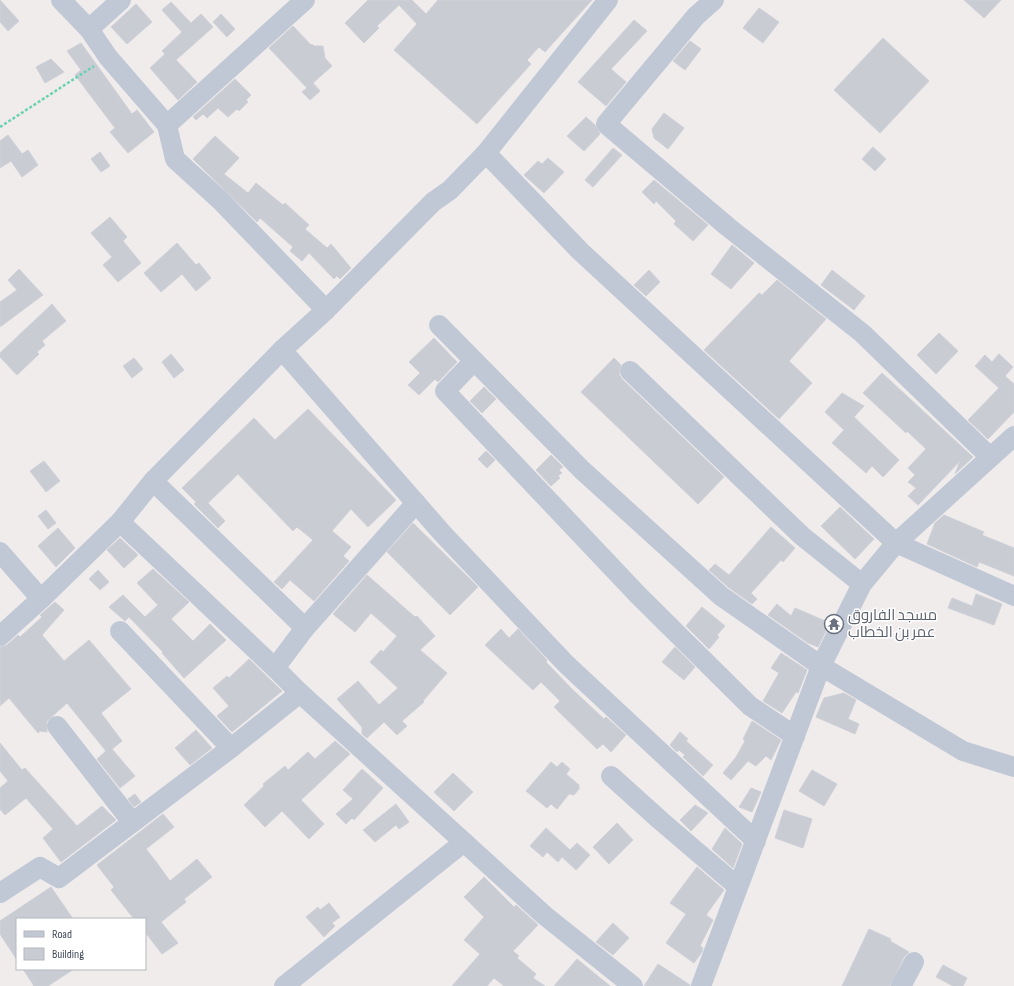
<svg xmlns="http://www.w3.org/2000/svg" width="1014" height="986" font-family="'Sofia Sans Condensed',Cairo,sans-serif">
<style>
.building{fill:#caccd4;stroke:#cfd0d8}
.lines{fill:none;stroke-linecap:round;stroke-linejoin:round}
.path{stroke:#6ad2b3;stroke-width:2.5;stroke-dasharray:3 2;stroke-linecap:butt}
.minor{stroke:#c0c7d5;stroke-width:20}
.labels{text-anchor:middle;stroke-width:3;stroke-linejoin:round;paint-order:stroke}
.worship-label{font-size:15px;fill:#5b616d;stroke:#fff;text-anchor:start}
</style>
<rect width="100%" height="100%" fill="#efeceb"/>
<g class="building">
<polygon points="0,0 19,21 8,31 0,22"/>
<polygon points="368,0 412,0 426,14 438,0 592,0 545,52 539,47 527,60 531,64 477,124 394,50 417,24 399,5 377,26 379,28 364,43 345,23"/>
<polygon points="964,0 1001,0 984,18"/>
<polygon points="171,2 191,23 201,14 213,27 176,60 197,82 178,100 150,68 165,54 162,51 182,32 162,10"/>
<polygon points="136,4 152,22 127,44 111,27"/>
<polygon points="759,8 779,22 763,43 743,28"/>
<polygon points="221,14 235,29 227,37 213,22"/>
<polygon points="634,20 647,31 611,69 626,82 606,106 578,82"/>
<polygon points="293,26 311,45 312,44 314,46 323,46 325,58 332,66 313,83 320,91 310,100 302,92 307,88 269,48"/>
<polygon points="883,38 929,81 880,133 834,90"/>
<polygon points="690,41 701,49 685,70 673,61"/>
<polygon points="81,43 132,114 137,110 154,132 128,153 110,132 115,128 75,75 81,70 67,51"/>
<polygon points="51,59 64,72 45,83 36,67"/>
<polygon points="235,79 251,95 246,100 248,102 239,111 237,109 228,117 218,108 207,118 203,114 196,120 193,117"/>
<polygon points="664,113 684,128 668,149 654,138 652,129"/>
<polygon points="586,117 595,125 600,134 584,151 567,136"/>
<polygon points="8,135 22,154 28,150 38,165 22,177 11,161 0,168 0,141"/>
<polygon points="215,136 239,158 224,174 248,193 256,183 283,205 285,203 309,225 305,229 327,248 331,244 351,268 340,279 337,276 334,279 309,253 302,261 290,251 293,247 260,218 257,222 193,159"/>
<polygon points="873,147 886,159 875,171 862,159"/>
<polygon points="613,148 622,155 593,187 585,180"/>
<polygon points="100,152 110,166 101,172 91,159"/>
<polygon points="548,158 564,172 544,193 524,175 538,161 542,164"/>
<polygon points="654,180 708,225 693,241 674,224 676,221 656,201 654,204 642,192"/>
<polygon points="110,217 127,237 123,241 141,263 118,282 103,265 112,257 91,233"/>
<polygon points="177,243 196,265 199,263 211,278 196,291 182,274 161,292 144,273"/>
<polygon points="732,245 754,263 731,289 711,274"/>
<polygon points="19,269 43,295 0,327 0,302 17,290 8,280"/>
<polygon points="649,270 660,282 646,296 634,285"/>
<polygon points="832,270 865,296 854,310 821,285"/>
<polygon points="777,280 826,319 789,361 812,383 779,419 704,350 759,293 762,295"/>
<polygon points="52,304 66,321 42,341 45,345 37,352 39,354 17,375 0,357 0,353"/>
<polygon points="939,333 958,351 936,374 917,355"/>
<polygon points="434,338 457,362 438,382 435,379 419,395 408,385 420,373 409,362"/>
<polygon points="171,354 184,370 174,378 162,362"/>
<polygon points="999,354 1013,367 1005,376 1014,384 1014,412 988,439 968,420 999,388 975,366 985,355 992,362"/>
<polygon points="134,358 143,369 132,378 123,366"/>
<polygon points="614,358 621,365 619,374 622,379 724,477 698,504 581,392"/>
<polygon points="882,373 973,457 955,474 960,461 918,505 908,496 916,488 908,482 915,475 908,468 926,449 907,431 906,433 863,393"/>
<polygon points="484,387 496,399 482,413 470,401"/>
<polygon points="842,393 864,406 854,417 899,460 883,477 872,466 866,473 832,443 844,430 825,412"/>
<polygon points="308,409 396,500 368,527 351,509 332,531 351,547 343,556 349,561 314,601 290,580 282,589 274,582 313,540 297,527 293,531 238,474 208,503 225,521 218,528 194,504 196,502 182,488 254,418 275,440"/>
<polygon points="486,451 495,460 487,468 478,459"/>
<polygon points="551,455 563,467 559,470 562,473 558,476 560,478 551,486 536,470"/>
<polygon points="44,461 60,481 46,492 30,471"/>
<polygon points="840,507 874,539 855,559 821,526"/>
<polygon points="46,510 56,523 48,529 38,516"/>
<polygon points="944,515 984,532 982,535 1014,548 1014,576 979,562 977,567 927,544 935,523"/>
<polygon points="413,523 478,587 450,615 387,552"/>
<polygon points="771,527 795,548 783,562 781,560 751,593 757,599 752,604 728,587 709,570 715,564 729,575"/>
<polygon points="58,528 75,548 56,567 38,546"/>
<polygon points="120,538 138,555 124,568 107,550"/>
<polygon points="153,569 189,602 171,619 193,641 210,624 226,640 184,678 162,653 163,652 129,617 125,621 109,607 123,595 145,617 158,605 137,583"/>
<polygon points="98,570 109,582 100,590 89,579"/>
<polygon points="367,575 415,617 417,616 435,636 420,650 447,673 423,701 424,702 402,721 407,726 397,735 384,722 367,738 362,734 362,727 337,699 358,681 379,705 398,688 370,662 381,650 383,652 397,636 371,613 355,632 333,614"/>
<polygon points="976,594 1002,604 994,625 948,608 952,598 972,606"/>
<polygon points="55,602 64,610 42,635 64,661 89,640 131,689 101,713 122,741 112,749 135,776 120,788 97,759 106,751 67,703 47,721 47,732 40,731 38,733 9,698 0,706 0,647 7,645 18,635 20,637 42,617 40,615"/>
<polygon points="777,604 791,616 795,608 830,623 818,647 808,643 768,615"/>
<polygon points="702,607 725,626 717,635 719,637 709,649 686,626"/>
<polygon points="501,629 509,638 518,629 547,660 546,662 572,689 604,719 606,717 626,735 611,752 603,744 597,749 554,707 560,701 541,682 533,690 485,645"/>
<polygon points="675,647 695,667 684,680 662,662"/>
<polygon points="781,653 807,670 798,693 796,692 782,713 763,701 779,673 771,668"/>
<polygon points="249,659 282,691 232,732 217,716 229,706 213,688 227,676 229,678"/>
<polygon points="844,693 856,700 848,719 859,724 855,734 816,717 824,698"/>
<polygon points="752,721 781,740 771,760 766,756 756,766 748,761 731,780 723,773 736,757 745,741 743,739"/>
<polygon points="196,730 212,748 190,765 175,748"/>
<polygon points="680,732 688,739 686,741 713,765 703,776 683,757 685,755 679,750 677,752 670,745"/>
<polygon points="335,741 350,754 301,800 324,824 309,839 282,811 265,827 244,805 264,786 263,784 285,766 288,770 308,752 315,759"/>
<polygon points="0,743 22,770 25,768 77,826 102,806 116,820 61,862 43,838 53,829 26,798 5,815 0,809 0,788 8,781 0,771"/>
<polygon points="551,762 557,767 562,762 570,769 566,774 579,785 579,789 574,795 569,794 557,809 551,804 547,808 526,791"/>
<polygon points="362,769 383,788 354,820 352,818 346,824 336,814 353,799 343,790"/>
<polygon points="812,770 837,784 824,806 799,791"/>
<polygon points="453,773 473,792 454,811 434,792"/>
<polygon points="751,788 761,792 752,812 739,807"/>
<polygon points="135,794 141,802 134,807 128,799"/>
<polygon points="396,804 409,822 399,829 396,825 375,842 363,830"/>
<polygon points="695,805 708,813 691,831 680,820"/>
<polygon points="784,810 812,819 803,848 775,838"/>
<polygon points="163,814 174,827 146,849 157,863 170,881 197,859 212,877 184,899 186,902 161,922 178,943 162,954 145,932 145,919 134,919 111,890 114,887 97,865"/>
<polygon points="617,823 633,840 609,864 593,847"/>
<polygon points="546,828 570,850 577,843 590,855 576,870 562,857 558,862 547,852 543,857 530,846"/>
<polygon points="725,828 742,844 733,868 712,849"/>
<polygon points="697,867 724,890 706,915 713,920 700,946 703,948 702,952 694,963 666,943 686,914 670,903"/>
<polygon points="484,877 514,907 516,905 538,925 513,951 519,956 517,958 536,974 533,978 545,986 504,986 494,978 487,986 452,986 480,954 464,940 484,917 464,897"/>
<polygon points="51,887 73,919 17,919 17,960 0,934 0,921"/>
<polygon points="329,903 340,917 332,923 335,926 324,937 306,917 318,907 320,910"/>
<polygon points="613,923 629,938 613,955 596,942"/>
<polygon points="869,929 891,939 890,941 909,952 904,957 890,986 842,986"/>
<polygon points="577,959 610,986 554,986"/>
<polygon points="658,964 690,985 690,986 644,986"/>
<polygon points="943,965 967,978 963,986 953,986 936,977"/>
<polygon points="23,969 74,969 48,986 34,986"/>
</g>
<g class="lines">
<polyline class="path" points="0,127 94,66"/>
<g class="minor">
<polyline points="714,0 696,16 606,124 728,227 862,333 990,457"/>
<polyline points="89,29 121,0"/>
<polyline points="167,125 305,0"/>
<polyline points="486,153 580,251 896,543 1014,596"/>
<polyline points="326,310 433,202 450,190 486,153 608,0"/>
<polyline points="439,325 582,470 721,596 821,666 963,751 1014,767"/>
<polyline points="282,350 443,534 566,664 756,841"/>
<polyline points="474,361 445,391 638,595 750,706 795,736"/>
<polyline points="630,371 802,536 862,584"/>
<polyline points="153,481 305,628"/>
<polyline points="120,522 275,668 300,693 544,915 633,986"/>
<polyline points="0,552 41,599"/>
<polyline points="120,631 231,748"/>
<polyline points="0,636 41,599 120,522 153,481 282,350 326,310 220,200 175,159 167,125 108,57 89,29 61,0"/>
<polyline points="275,668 305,628 416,503"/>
<polyline points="57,726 132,822"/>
<polyline points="611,776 661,821 737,886"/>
<polyline points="0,893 40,867 59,878 231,748 300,693"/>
<polyline points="284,986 464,842"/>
<polyline points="701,986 821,666 862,584 896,543 1014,436"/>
<polyline points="901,986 914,962"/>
</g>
</g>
<defs>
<g id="temple-ring" transform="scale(1)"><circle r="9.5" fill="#fff" stroke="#6b7280" stroke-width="1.5"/><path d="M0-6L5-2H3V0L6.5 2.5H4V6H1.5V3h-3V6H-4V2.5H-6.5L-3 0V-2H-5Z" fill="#6b7280"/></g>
</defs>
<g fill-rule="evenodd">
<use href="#temple-ring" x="834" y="624"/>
</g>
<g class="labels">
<g class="worship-label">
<text x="848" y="620">مسجد الفاروق<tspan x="848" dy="17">عمر بن الخطاب</tspan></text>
</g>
</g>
<rect x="16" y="918" width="130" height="52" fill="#ffffff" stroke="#b4b7bd"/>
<rect x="24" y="931" width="20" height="6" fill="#c0c7d5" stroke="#b4b7bd"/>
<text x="52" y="938" font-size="12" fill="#434a5a">Road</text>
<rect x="24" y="948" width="20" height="12" fill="#caccd4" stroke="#b4b7bd"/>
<text x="52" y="958" font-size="12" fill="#434a5a">Building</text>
</svg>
